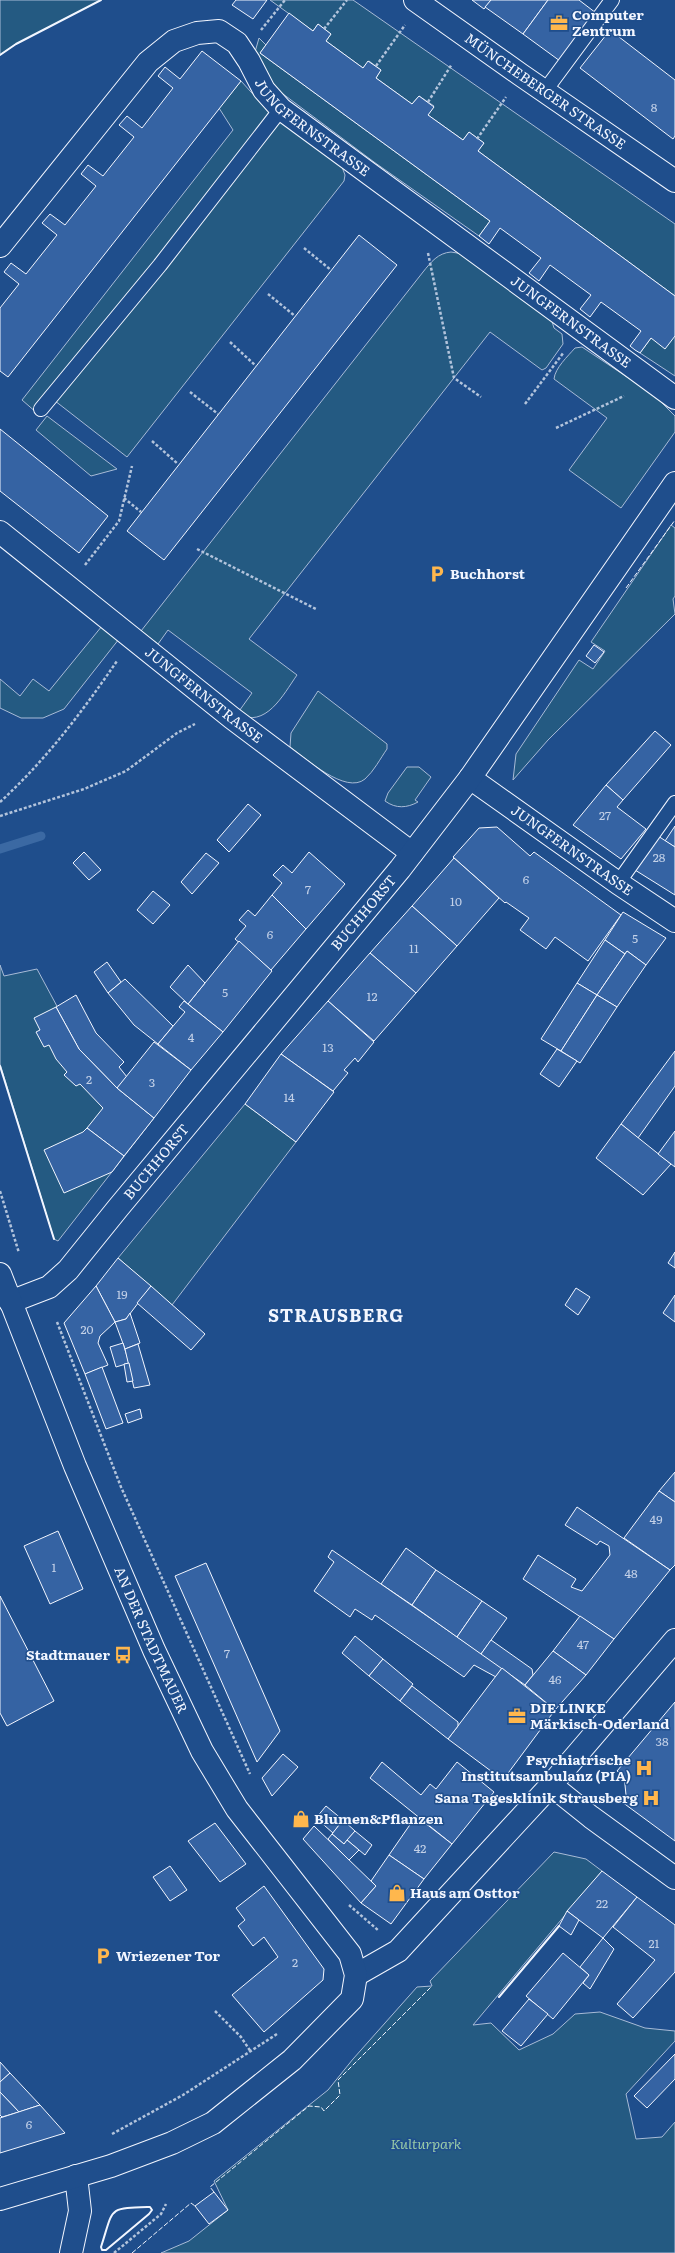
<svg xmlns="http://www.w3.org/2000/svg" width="675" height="2253" font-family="Literata,serif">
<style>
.green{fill:#245a82;stroke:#a8bbd7}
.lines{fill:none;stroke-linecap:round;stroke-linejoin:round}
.stream{stroke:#3b69a3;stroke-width:9}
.building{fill:#3563a3;stroke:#f2f6ff}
.lane-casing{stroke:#f2f6ff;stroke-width:16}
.street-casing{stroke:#f2f6ff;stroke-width:24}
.secondary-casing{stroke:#f2f6ff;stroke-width:24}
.path{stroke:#b3c4dc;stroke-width:2.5;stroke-dasharray:3 2;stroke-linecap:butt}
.lane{stroke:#1f4e8c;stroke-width:14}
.street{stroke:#1f4e8c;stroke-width:22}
.secondary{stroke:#1f4e8c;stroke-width:22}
.fence{stroke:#f2f6ff;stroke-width:1;stroke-dasharray:5 2;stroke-linecap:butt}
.wall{stroke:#f2f6ff;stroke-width:2}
.labels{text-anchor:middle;stroke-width:3;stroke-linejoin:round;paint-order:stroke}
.number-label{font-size:12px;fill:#c3d1e8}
.poi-label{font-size:14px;font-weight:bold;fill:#f2f6ff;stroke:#1f4e8c;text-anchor:start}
.street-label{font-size:14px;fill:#f2f6ff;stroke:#1f4e8c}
.park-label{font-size:14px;font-style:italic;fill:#97c8a6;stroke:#1f4e8c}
.district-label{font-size:18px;font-weight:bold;letter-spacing:1px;fill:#f2f6ff;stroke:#1f4e8c}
</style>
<rect width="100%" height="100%" fill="#1f4e8c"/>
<g class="green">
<polygon points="0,0 101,0 16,44 0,55"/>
<polygon points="270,0 353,0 675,224 675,296 478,151 484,143 469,132 463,140 428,115 434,106 419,96 412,104 376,78 381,70 369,61 363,68 326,41 331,34 318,24 313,31"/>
<polygon points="259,38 266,45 260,53 490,221 479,236 374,162 271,85 255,52"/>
<polygon points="241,81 271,114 342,167 345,175 344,181 127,457 50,397 37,413 22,400 233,130 219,108"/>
<path d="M451 252 463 254 551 318 554 328 562 334 563 344 546 368 542 370 490 332 249 639 297 675C283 695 266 729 237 714L252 693 168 630 158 644 141 631 423 272C431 262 438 253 451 252Z"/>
<polygon points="675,336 675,376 640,353 651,338"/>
<path d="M582 347 654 395 675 416V432L621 508 569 470 607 418 554 379C555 368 568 356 575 348Z"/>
<polygon points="47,416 117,469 91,476 36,430"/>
<polygon points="671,525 675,528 675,596 673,599 675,614 548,740 513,780 516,754 579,660 593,669 605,651 591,642"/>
<polygon points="102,626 119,639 64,709 43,718 21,718 0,708 0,679 20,696 33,679 49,691"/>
<path d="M318 691 387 744V749C380 759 374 771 365 779 346 795 305 758 290 747L291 733Z"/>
<path d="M407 767H419L431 777 415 800 418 802C407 808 396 809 385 801L388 793Z"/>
<polygon points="0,965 4,976 37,969 80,1049 117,1088 154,1118 58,1241 54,1239 0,1064"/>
<polygon points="245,1104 296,1142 172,1305 118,1258"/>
<polygon points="554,1852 586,1859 602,1871 473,2025 491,2023 519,2050 553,2034 575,2014 600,2012 645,2028 675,2031 675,2041 626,2094 636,2139 662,2137 675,2122 675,2253 161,2253 189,2241 228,2210 214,2181 328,2090 353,2059 417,1987 432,1986 430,1981"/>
</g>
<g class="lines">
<polyline class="stream" points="0,849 41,836"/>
</g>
<g class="building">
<polygon points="236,0 267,0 253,19 232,5"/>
<polygon points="472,0 491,0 484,9"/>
<polygon points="491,0 548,0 523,34 485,7"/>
<polygon points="548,0 579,0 596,13 560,61 523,34"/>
<polygon points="289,13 313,31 318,24 331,34 326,41 363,68 368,61 381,70 376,78 412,104 419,96 434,107 428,115 463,140 469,132 484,143 478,151 675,296 675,336 665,349 651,338 640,353 635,350 630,346 641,331 601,302 590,317 580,309 591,295 550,265 539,281 529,273 541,258 500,228 489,244 479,236 490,221 260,53"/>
<polygon points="610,30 675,80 675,136 673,139 580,68"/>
<polygon points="202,51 241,81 8,377 0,371 0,308 19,284 4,272 11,263 26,274 57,235 42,223 50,214 65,225 96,186 81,174 88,165 103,176 134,137 119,125 127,116 142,128 173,88 158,76 165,67 180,79"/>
<polygon points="359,235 397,265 164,560 127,531"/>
<polygon points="0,429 108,516 79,553 0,491"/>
<polygon points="594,645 604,652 595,663 586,656"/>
<polygon points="655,731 671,745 623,800 606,785"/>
<polygon points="606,785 623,800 617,807 646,829 621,859 573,825"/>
<polygon points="248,804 261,815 229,852 217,840"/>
<polygon points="675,826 675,847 665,841"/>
<polygon points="497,827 530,856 534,852 621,915 588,961 555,937 546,949 520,930 529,918 506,902 505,903 453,857 479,828"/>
<polygon points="658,836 675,847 675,895 635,870"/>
<polygon points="84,852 101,870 89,880 73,863"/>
<polygon points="309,852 345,884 306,929 272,895 282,883 273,875 283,865 292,873"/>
<polygon points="206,853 219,863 192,894 181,882"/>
<polygon points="454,858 499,898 457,946 412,906"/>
<polygon points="153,891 170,905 153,924 137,910"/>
<polygon points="272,895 306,929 271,970 235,939 246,926 239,920 248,910 255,916"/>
<polygon points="412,906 457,946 416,993 370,953"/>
<polygon points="623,912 666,938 646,965 627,951 625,954 605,940"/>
<polygon points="605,940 625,954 597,995 577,983"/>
<polygon points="239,941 272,971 223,1032 188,1004"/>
<polygon points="627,951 646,965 617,1007 597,995"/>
<polygon points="370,953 416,993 374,1041 328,1001"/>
<polygon points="107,962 121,982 108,993 94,972"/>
<polygon points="188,965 205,983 188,1004 170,987"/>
<polygon points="125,979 173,1026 158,1044 134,1025 108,993"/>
<polygon points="577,983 597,995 561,1051 541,1039"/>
<polygon points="76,995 96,1033 124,1062 119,1067 127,1077 117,1088 79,1049 56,1007"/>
<polygon points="597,995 617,1007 580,1063 561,1051"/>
<polygon points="184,1001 223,1032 191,1070 158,1044 185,1012 179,1007"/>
<polygon points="328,1001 374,1042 358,1062 355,1058 344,1070 348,1073 333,1091 281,1054"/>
<polygon points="56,1007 79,1049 117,1088 154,1118 124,1156 87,1128 103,1108 80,1084 76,1086 64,1075 67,1072 56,1059 49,1045 44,1047 36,1032 40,1030 34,1018"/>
<polygon points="154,1042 191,1070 154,1118 117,1088"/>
<polygon points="557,1049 577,1061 559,1087 540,1074"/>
<polygon points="675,1051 675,1086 638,1138 621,1124"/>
<polygon points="281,1054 334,1092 296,1142 245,1104"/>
<polygon points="621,1124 671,1164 643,1195 596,1158"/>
<polygon points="87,1128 124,1156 112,1172 64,1193 44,1150 83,1132"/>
<polygon points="675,1131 675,1167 658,1154"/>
<polygon points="675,1252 675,1268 668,1263"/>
<polygon points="118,1258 151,1286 126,1319 115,1322 96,1286"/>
<polygon points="96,1286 115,1322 100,1336 98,1343 108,1365 85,1374 64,1323"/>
<polygon points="151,1286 205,1334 191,1350 137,1303"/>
<polygon points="576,1288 590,1297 578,1315 565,1305"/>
<polygon points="675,1295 675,1322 663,1313"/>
<polygon points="130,1313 140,1343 125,1349 115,1322 126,1319"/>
<polygon points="123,1343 129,1363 116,1367 110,1347"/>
<polygon points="138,1344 150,1385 134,1388 125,1349"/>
<polygon points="129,1363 133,1381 127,1382 124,1364"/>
<polygon points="102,1367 123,1423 106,1429 85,1374"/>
<polygon points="140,1409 142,1418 128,1423 125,1414"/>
<polygon points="675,1472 675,1502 659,1491"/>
<polygon points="659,1491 675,1502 675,1565 670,1570 624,1538"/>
<polygon points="577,1507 670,1570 614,1639 523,1579 538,1555 576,1579 571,1587 582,1591 610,1555 609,1546 600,1541 597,1545 565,1525"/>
<polygon points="58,1531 83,1589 50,1604 24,1546"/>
<polygon points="406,1548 436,1570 412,1605 381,1584"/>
<polygon points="332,1550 502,1668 496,1677 474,1665 464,1677 375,1615 372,1620 355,1609 350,1617 314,1591 334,1562 328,1557"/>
<polygon points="206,1563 280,1731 257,1762 175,1576"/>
<polygon points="436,1570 482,1601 457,1637 412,1605"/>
<polygon points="0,1596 54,1701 7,1726 0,1713"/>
<polygon points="482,1601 507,1618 481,1654 457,1637"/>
<polygon points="580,1616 614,1639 586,1675 553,1651"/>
<polygon points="355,1636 383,1659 369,1676 342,1653"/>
<polygon points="491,1640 532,1669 533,1675 525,1685 481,1654"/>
<polygon points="553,1651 586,1675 555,1710 525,1685"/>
<polygon points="383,1659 413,1684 400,1701 369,1676"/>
<polygon points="502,1668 555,1710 503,1780 448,1739"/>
<polygon points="412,1686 458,1722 458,1726 448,1739 400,1701"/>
<polygon points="675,1702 675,1841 622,1802 626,1795 624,1775 617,1771"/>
<polygon points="283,1754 298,1767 272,1796 262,1778"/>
<polygon points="382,1762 421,1795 430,1784 436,1789 457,1762 494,1792 452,1844 370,1778"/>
<polygon points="326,1806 343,1820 333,1833 316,1818"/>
<polygon points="416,1816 452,1844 424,1879 389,1855"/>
<polygon points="343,1820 355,1831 344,1844 332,1834"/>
<polygon points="215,1823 246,1864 220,1882 188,1841"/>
<polygon points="314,1826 376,1886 361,1903 303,1839"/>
<polygon points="355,1831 372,1845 365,1855 347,1840"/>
<polygon points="332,1834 344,1844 347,1840 359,1850 349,1860 328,1839"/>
<polygon points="389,1855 424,1879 391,1924 361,1903 376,1886 371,1881"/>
<polygon points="170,1866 187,1890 170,1901 153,1877"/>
<polygon points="602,1871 637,1897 603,1938 567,1911"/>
<polygon points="264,1886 324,1969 323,1980 264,2032 232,1995 278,1957 264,1937 253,1946 238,1926 245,1920 236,1908"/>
<polygon points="637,1897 675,1925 675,1972 633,2018 617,2004 655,1960 613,1927"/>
<polygon points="567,1911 579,1920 571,1935 559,1926"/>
<polygon points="603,1938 614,1949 590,1989 583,1983 589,1975 580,1967"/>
<polygon points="563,1953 589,1975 553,2019 526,1996"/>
<polygon points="529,1999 548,2014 521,2046 502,2031"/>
<polygon points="675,2054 675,2079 647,2108 634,2096"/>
<polygon points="0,2062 10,2073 0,2082"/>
<polygon points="10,2073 40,2105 19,2112 0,2092 0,2082"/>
<polygon points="0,2092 19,2112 2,2117 0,2115"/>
<polygon points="40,2105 65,2133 0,2153 0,2118"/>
<polygon points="214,2192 228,2210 209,2224 195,2206"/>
</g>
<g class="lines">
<g class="lane-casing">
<g id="lane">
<polyline points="544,92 612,0"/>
<polyline points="41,409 160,265 281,109"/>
<polyline points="618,883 675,803"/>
</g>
</g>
<g class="street-casing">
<g id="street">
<path id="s1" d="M415 0 521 75 675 181"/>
<path id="s2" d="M0 246 148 62 174 41 197 33 219 31 237 43 249 61 264 90 281 109 675 398"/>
<path id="s3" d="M0 532 232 718 412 853"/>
<path id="s4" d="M470 778 618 883 675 921"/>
<path id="s5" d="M10 1302 49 1287 68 1270 118 1208 400 869 470 778 675 483"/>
<polyline points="551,1785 591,1817 675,1878"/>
<polyline points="356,1975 398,1951 551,1785 675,1640"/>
<polyline points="71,2253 80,2211 76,2176"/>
</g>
</g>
<g class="secondary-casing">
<g id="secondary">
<path id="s6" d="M0 1274 75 1466 154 1650 202 1751 237 1809 350 1954 356 1975 352 1999 292 2060 213 2123 172 2143 111 2166 0 2199"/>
</g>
</g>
<g class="path">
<polyline points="324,29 347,0"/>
<polyline points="261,30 285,0"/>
<polyline points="376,66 405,25"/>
<polyline points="428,102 452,64"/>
<polyline points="477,139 506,97"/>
<polyline points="304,248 331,270"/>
<polyline points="428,253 454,378 481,397"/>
<polyline points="268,294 295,316"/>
<polyline points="230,342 256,366"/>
<polyline points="190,392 218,414"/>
<polyline points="525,404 564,352"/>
<polyline points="556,428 624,396"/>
<polyline points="152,441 178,464"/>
<polyline points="124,498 141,512"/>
<polyline points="197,549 316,609"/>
<polyline points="85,565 119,521 132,466"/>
<path d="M0 802C46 760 82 712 117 661"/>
<polyline points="0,816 84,789 126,771 177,733 195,724"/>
<polyline points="0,1191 19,1253"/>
<polyline points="57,1322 121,1487 250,1774"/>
<polyline points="349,1905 379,1931"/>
<polyline points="215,2011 241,2037 251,2052"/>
<polyline points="112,2134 183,2095 277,2034"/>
<polyline points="114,2253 161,2214 166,2204"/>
</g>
<use href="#lane" class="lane"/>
<use href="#street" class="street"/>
<use href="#secondary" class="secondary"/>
<g class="fence">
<polyline points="626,588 675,520"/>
<polyline points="214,2192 210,2187 309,2106 321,2107 324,2111 340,2095 338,2080 432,1986"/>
<polyline points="132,2253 191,2203 195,2206"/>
</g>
<g class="wall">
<polyline points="0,55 16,44 101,0"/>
<polyline points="0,1066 54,1239"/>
<polyline points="499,1997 559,1926"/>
<path d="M150 2207 152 2210 149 2214 106 2250H102L101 2247C114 2207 107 2208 150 2207Z"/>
</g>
</g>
<defs>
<g id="office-bare" transform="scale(1.38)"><path d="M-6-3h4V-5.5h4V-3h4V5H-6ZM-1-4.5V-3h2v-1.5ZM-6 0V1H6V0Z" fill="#ffb74d" stroke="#1f4e8c" stroke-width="2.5" paint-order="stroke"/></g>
<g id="parking-bare" transform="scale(1.38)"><path d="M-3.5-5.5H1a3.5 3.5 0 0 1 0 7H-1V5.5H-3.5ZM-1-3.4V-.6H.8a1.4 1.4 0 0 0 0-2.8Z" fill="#ffb74d" stroke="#1f4e8c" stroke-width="2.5" paint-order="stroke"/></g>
<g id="bus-bare" transform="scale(1.38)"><path d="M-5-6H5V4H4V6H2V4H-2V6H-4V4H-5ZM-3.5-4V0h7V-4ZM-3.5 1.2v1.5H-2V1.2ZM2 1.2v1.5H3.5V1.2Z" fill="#ffb74d" stroke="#1f4e8c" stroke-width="2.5" paint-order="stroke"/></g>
<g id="hospital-bare" transform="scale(1.38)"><path d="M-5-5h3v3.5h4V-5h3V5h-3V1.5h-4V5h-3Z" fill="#ffb74d" stroke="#1f4e8c" stroke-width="2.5" paint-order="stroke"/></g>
<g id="shop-bare" transform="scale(1.38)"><path d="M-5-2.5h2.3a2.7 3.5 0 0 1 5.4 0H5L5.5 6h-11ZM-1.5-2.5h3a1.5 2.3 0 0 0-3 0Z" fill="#ffb74d" stroke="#1f4e8c" stroke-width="2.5" paint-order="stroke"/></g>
</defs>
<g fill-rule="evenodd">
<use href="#office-bare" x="559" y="23"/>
<use href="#parking-bare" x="437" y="574"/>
<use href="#bus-bare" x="123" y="1655"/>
<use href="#office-bare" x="517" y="1716"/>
<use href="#hospital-bare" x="644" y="1768"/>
<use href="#hospital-bare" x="651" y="1798"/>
<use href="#shop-bare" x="301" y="1819"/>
<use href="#shop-bare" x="397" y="1893"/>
<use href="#parking-bare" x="103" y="1956"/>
</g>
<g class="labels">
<g class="number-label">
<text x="654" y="112">8</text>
<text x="605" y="820">27</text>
<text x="659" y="862">28</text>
<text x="526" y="884">6</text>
<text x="308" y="894">7</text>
<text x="456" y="906">10</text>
<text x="270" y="939">6</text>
<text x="635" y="943">5</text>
<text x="414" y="953">11</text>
<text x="225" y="997">5</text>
<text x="372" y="1001">12</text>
<text x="191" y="1042">4</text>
<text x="328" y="1052">13</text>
<text x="89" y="1084">2</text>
<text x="152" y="1087">3</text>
<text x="289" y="1102">14</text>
<text x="122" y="1299">19</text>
<text x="87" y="1334">20</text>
<text x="656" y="1524">49</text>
<text x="54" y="1572">1</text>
<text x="631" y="1578">48</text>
<text x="583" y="1649">47</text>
<text x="227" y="1658">7</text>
<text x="555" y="1684">46</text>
<text x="662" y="1746">38</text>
<text x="420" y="1853">42</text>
<text x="602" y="1908">22</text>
<text x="654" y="1948">21</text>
<text x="295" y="1967">2</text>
<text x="29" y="2129">6</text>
</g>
<g class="poi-label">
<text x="572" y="20">Computer<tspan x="572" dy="16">Zentrum</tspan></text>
<text x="450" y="579">Buchhorst</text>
<text x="110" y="1660" text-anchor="end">Stadtmauer</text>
<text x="530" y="1713">DIE LINKE<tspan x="530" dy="16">Märkisch-Oderland</tspan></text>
<text x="631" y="1765" text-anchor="end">Psychiatrische<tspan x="631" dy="16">Institutsambulanz (PIA)</tspan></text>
<text x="638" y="1803" text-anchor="end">Sana Tagesklinik Strausberg</text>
<text x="314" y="1824">Blumen&amp;Pflanzen</text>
<text x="410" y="1898">Haus am Osttor</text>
<text x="116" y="1961">Wriezener Tor</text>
</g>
<g class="street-label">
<text dy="5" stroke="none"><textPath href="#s1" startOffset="159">MÜNCHEBERGER STRASSE</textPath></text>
<text dy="5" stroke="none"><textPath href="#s2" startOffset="453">JUNGFERNSTRASSE</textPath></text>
<text dy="5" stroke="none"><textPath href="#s2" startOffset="777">JUNGFERNSTRASSE</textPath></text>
<text dy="5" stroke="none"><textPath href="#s3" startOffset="261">JUNGFERNSTRASSE</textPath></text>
<text dy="5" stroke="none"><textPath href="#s4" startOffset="125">JUNGFERNSTRASSE</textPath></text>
<text dy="5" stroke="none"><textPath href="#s5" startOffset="531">BUCHHORST</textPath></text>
<text dy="5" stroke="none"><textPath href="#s5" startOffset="207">BUCHHORST</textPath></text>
<text dy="5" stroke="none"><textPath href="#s6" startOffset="396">AN DER STADTMAUER</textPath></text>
</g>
<g class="park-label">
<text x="426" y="2149">Kulturpark</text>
</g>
<g class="district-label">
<text x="336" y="1322">STRAUSBERG</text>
</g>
</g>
</svg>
